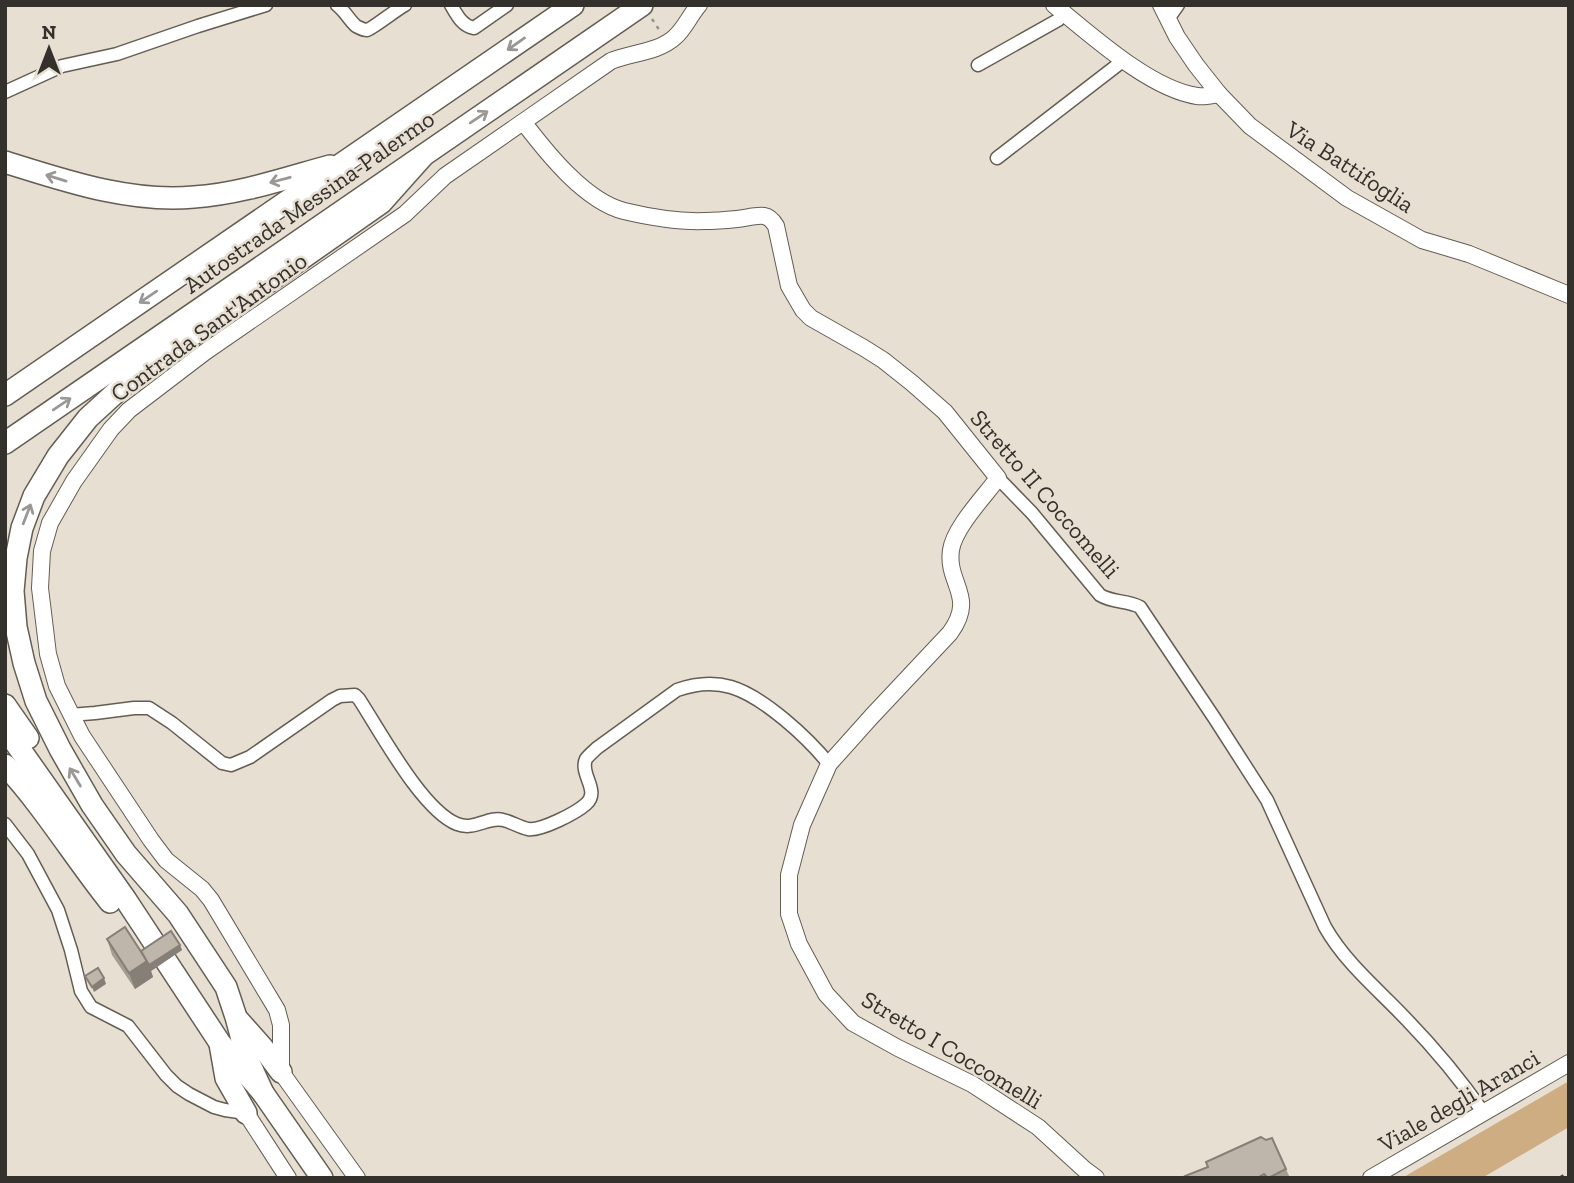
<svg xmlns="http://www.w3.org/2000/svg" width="1574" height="1183" font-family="'Zilla Slab',serif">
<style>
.green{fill:#cead83}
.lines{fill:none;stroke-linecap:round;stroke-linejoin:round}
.street-casing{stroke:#645d52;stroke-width:15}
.secondary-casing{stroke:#645d52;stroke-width:18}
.highway-casing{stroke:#645d52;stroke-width:24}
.path{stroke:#979087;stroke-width:2.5;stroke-dasharray:3.5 5;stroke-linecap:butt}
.street{stroke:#fff;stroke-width:12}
.secondary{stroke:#fff;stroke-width:16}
.highway{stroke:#fff;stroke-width:21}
.rail{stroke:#47433d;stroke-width:4.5;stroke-dasharray:3.5 7;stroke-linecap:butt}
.wall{fill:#a39d92}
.shaded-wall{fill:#857f77}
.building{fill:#beb6aa;stroke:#857f77;stroke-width:2}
.oneway{stroke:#9a9896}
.labels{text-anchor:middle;stroke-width:5;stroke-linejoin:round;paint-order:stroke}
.street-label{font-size:24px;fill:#34312c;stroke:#e8dfd3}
</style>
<rect width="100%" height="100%" fill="#e8dfd3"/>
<polygon class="green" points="1569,1081 1569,1127 1482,1178 1402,1178"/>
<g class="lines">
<g class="street-casing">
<g id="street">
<path d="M337 5C345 11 349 20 356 26 360 28 363 30 367 30 372 29 397 9 405 5"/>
<path d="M451 5C457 15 462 26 474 28L507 5"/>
<polyline points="1168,19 1178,5"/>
<polyline points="978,65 1058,20 1064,13"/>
<polyline points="5,92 62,66 117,54 198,26 266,5"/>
<polyline points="997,158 1124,60"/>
<path d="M998 478 1032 513 1100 595C1113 603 1127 600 1140 607L1215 719 1267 800 1325 927C1346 964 1379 990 1407 1020 1435 1049 1460 1079 1483 1112"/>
<path d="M70 715 95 713 134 708H149L172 723 222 763 231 765 250 757 332 700 340 696 355 695 359 699C380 731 422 810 457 824 475 831 488 816 503 820 512 822 519 827 528 829 541 831 576 813 586 804 601 791 579 774 586 759 589 755 594 751 597 748L677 690C694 684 714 682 731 687 764 697 808 738 829 764"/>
<polyline points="5,824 28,854 58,910 71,950 81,991 91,1007 128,1026 166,1075 177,1086 189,1094 214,1107 225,1110 246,1113"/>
</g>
</g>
<g class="secondary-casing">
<g id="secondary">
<path d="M1054 5C1091 35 1150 89 1197 96 1204 97 1212 95 1219 94"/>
<polyline points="1161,5 1177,37 1196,65 1219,94 1250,126 1347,198 1422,240 1469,254 1569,295"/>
<path d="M524 123C547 153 585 201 624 211 649 217 679 222 705 221 715 221 727 220 737 219 746 218 756 215 764 216 770 217 773 221 776 226L789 286 803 310 811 318 864 348 883 360 912 383 945 412 998 478C984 497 954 528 951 550 946 584 977 596 950 633L872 716 829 764 802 825 789 875V914L799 944 826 994 853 1023 898 1048 972 1084 1038 1127 1084 1169 1096 1178"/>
<polyline points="246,1113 288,1178"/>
<path d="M357 1178 281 1072V1025L277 1010 211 900 202 889 166 860 151 840 82 736 57 686 48 654 40 588 42 551 50 523 74 481 111 429 129 410 205 352 405 214 445 176 611 61C631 53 659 52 675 37 685 28 690 15 699 5"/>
<polyline points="1371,1178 1569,1063"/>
</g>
</g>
<g class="highway-casing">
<g id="highway">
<path d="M5 162C66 181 130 203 194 197 240 194 286 178 330 166"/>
<polyline points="5,395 573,5"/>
<polyline points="5,443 642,5"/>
<polyline points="5,705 28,738"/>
<polyline points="5,728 126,900 220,1043 263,1093 322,1178"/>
<path d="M5 765C44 807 74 857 110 902"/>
<polyline points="239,1021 263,1048 281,1072"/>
<polyline points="220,1044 226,1078 246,1113"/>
<polyline points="263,1093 247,1058 236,1017 226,987 178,914 126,854 92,805 60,749 36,701 24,663 16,627 13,591 16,558 22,528 34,496 58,456 88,418 135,375 381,203 423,156"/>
</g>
</g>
<polyline class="path" points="652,19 660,31"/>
<use href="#street" class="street"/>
<use href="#secondary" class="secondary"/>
<use href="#highway" class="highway"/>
<polyline class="rail" points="1561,1178 1569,1173"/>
</g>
<g class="wall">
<polygon points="107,939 141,951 180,945 182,950 151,971 153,977 135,989 112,955"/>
<polygon points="1286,1169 1290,1178 1186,1178"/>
</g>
<g class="shaded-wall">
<polygon points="180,945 182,950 151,971 153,977 135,989 129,973 147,961"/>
<polygon points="104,978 106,984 94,992 92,987"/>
</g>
<g class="building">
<polygon points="125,927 147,961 129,973 107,939"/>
<polygon points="171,931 180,945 149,965 141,951"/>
<polygon points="98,968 104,978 92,987 85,976"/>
<polygon points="1261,1137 1266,1140 1272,1138 1286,1169 1268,1178 1264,1174 1257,1178 1186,1178 1185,1176 1208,1167 1206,1162"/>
</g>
<defs><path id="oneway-shaft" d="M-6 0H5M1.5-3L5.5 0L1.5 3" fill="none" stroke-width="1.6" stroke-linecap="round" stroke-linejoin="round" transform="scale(1.75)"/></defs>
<g class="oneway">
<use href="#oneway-shaft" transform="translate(516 44) rotate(145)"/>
<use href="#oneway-shaft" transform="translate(479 117) rotate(-34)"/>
<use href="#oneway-shaft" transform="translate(56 178) rotate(-163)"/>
<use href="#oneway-shaft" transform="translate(280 180) rotate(165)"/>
<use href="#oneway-shaft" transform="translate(148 297) rotate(146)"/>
<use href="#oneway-shaft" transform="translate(62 404) rotate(-34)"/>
<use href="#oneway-shaft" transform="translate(27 514) rotate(-69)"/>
<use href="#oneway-shaft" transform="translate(75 777) rotate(-121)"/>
</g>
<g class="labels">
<g class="street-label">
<text transform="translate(1350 167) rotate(33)" y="8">Via Battifoglia</text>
<text transform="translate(309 202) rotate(-35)" y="8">Autostrada Messina-Palermo</text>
<text transform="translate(209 327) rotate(-36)" y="8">Contrada Sant'Antonio</text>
<text transform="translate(1045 494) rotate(49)" y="8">Stretto II Coccomelli</text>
<text transform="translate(952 1050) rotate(31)" y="8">Stretto I Coccomelli</text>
<text transform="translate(1459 1101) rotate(-30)" y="8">Viale degli Aranci</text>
</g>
</g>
<rect width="1574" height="1183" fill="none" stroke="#34312c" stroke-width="14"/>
<g transform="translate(49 49)" stroke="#e8dfd3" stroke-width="5" paint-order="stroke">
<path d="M0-5L12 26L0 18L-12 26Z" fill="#34312c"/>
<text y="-10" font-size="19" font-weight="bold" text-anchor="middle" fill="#34312c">N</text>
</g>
</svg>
